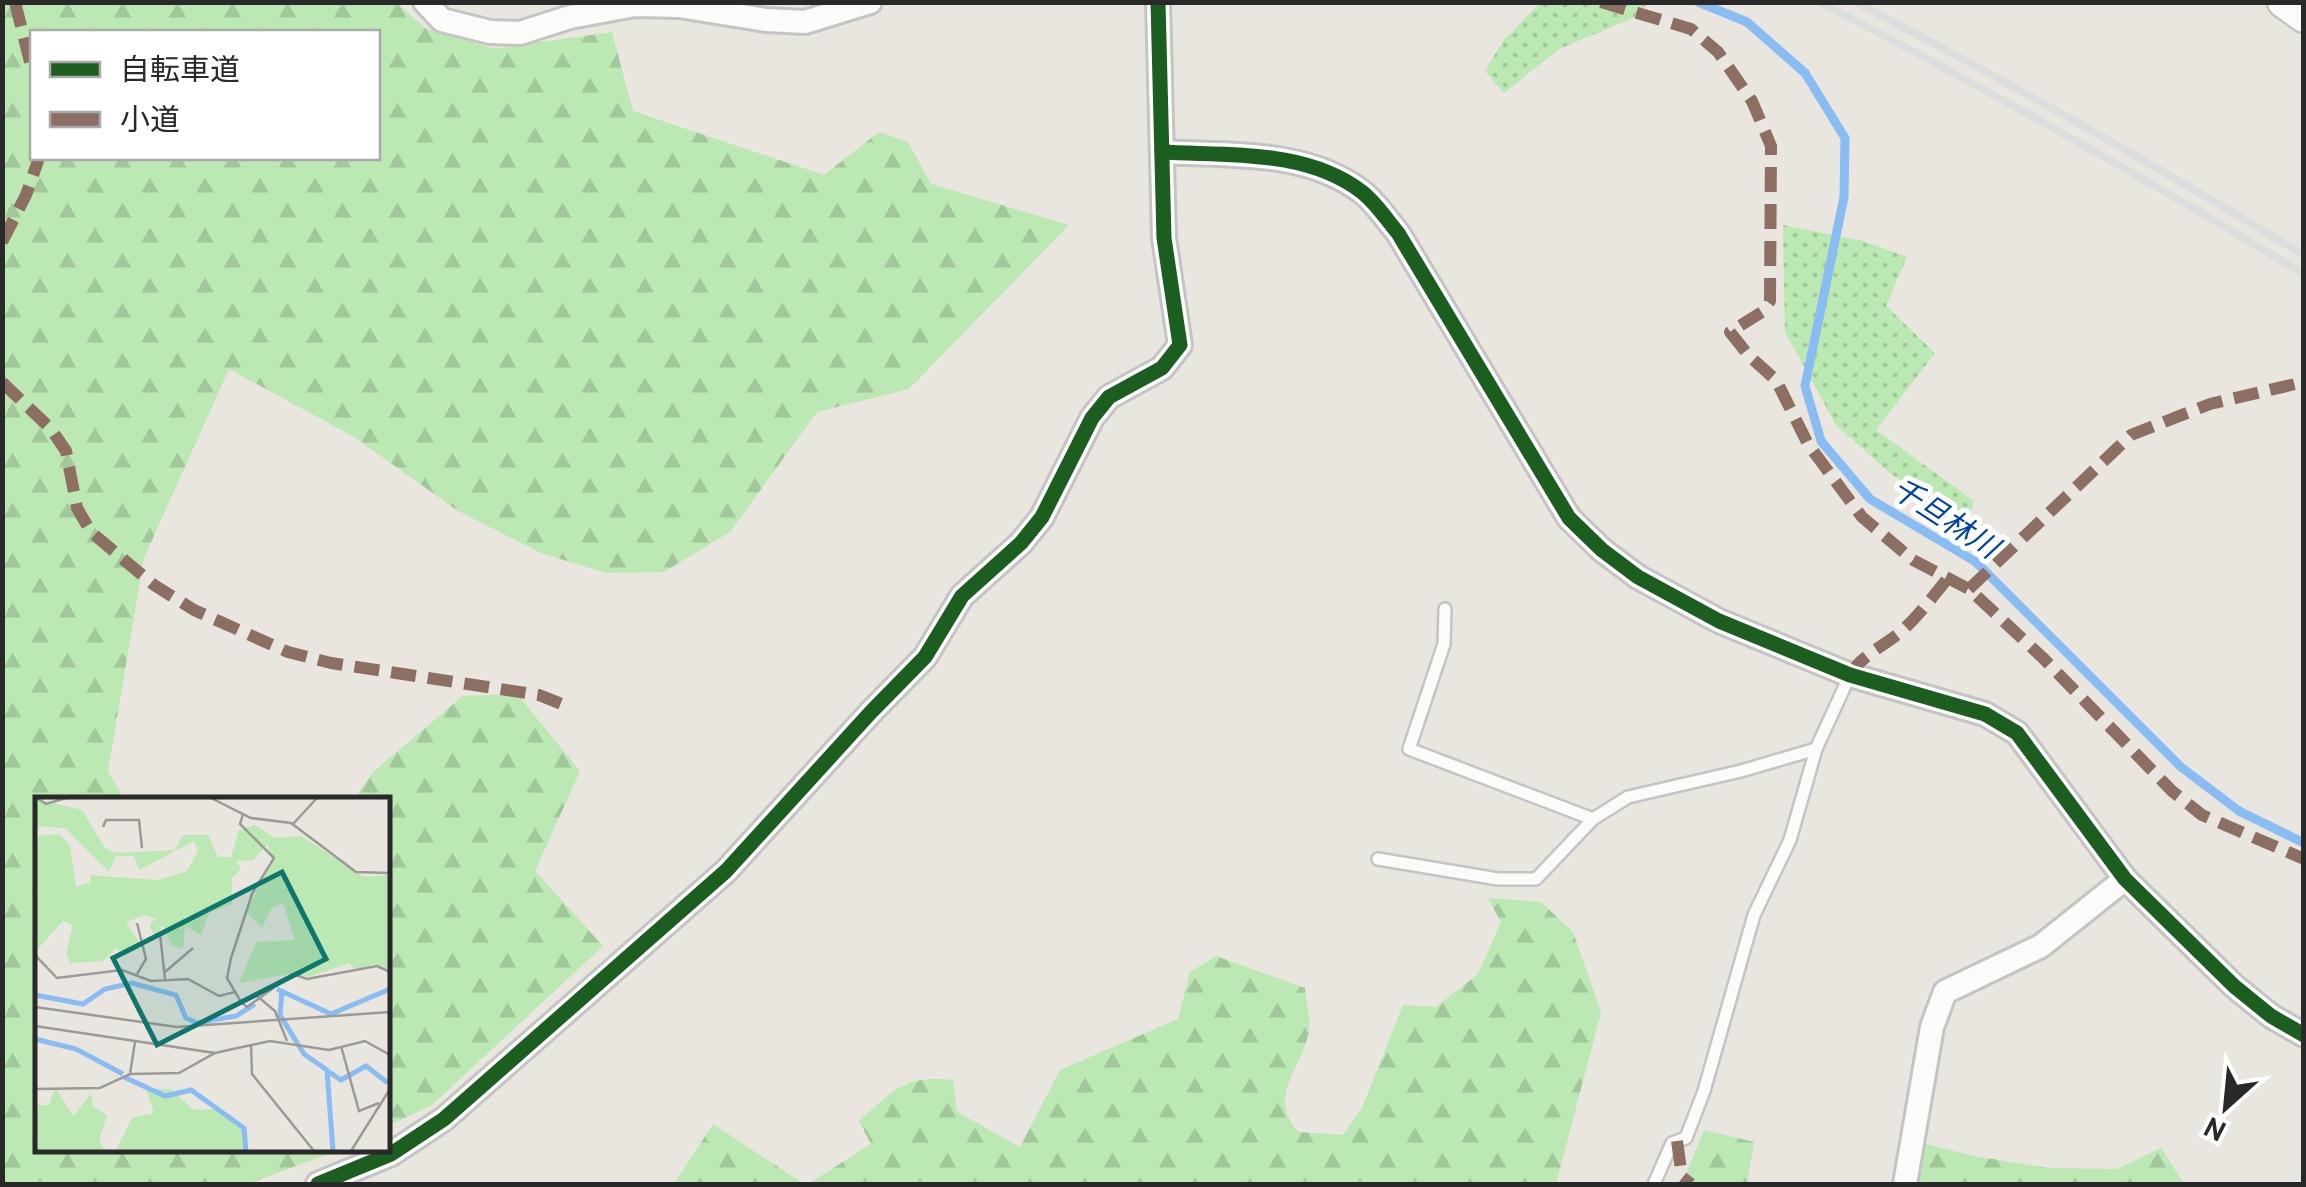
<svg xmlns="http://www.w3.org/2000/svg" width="2306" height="1187" font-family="Overpass,'Noto Sans JP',sans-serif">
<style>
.grass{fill:url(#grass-dots)}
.forest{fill:url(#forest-firs);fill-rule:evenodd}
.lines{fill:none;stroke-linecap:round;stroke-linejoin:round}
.stream{stroke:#89bcf2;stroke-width:9}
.service-casing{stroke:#c5c4c4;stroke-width:16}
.minor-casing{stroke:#c5c4c4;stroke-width:28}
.tertiary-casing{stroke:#c5c4c4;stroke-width:35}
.service{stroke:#fcfbfa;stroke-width:11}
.minor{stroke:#fcfbfa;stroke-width:22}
.tertiary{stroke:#fcfbfa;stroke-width:30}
.rail{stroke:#ddddde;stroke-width:8}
.quiet{stroke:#8d6e63;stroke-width:12;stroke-dasharray:25 12;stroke-linecap:butt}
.cycleway-casing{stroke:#fff;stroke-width:21}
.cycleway{stroke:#1b5e20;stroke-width:15}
.labels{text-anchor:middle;stroke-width:10;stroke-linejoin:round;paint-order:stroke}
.water-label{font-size:30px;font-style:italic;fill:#0042a6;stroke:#fff}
.inset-river{fill:none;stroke:#89bcf2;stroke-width:5}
.inset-road{fill:none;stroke:#9c9a96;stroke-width:2.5}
.view{fill:#0f766e;fill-opacity:0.15;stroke:#0f766e;stroke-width:5}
.inset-edge{fill:none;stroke:#292929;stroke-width:5}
</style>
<defs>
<pattern id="grass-dots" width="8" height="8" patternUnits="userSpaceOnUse" patternTransform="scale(2.5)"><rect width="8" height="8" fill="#bbe8b3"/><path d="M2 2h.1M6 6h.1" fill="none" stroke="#a1c79a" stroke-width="1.8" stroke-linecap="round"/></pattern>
<pattern id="forest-firs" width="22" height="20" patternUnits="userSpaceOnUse" patternTransform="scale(2.5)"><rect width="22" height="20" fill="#bbe8b3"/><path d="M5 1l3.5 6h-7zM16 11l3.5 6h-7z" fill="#a1c79a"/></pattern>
</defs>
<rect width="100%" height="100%" fill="#e8e6de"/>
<g class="grass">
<polygon points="1541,2 1648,2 1648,3 1633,18 1559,49 1504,93 1485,71 1503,41"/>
<polygon points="1783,225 1863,241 1907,257 1886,306 1935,353 1876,430 1974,501 1968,522 1891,474 1836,425 1785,332"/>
</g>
<g class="forest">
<path d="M2 3H397L425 28 495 49 612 32 633 111 824 175 879 132 908 142 931 184 1069 225 909 389 817 412 730 532 664 572 606 573 541 553 458 511 354 437 229 369 144 558 108 771 124 799 38 800V1150H339L248 1184H3ZM32 32H378V158H32Z"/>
<polygon points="517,694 580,771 535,871 603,946 432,1105 388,1126 388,800 354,799 373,772 463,696"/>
<path d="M1488 898 1541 902 1573 932 1601 1012 1556 1184H808L871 1144 859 1121C894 1090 904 1075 953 1080L957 1112 1020 1147 1060 1070 1178 1019 1190 972 1216 956 1305 988C1306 1001 1310 1015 1309 1028 1306 1065 1265 1094 1298 1132L1343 1135 1362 1108 1403 1005 1436 1007 1478 974 1501 922Z"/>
<polygon points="713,1124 804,1184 674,1184"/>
<polygon points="1704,1130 1754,1142 1747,1184 1688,1184 1686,1174"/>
<polygon points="1922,1143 1974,1156 2048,1168 2117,1169 2161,1148 2184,1184 1914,1184"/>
</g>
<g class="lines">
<polyline class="stream" points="1698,2 1747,22 1805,73 1845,138 1844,197 1805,386 1821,441 1870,499 1976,562 2181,767 2239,811 2304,843"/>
<g class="service-casing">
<g id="service">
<polyline points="1445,609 1444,644 1409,749 1593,819"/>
<polyline points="1378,859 1498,879 1536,879 1593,819 1628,797 1741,771 1816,749"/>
<polyline points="1654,1184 1672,1143 1686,1138 1704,1091 1754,915 1790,840 1816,749 1850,675"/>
</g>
</g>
<g class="minor-casing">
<g id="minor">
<polyline points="425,2 442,20 490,32 520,33 570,17 635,5 679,6 766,20 805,22 870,2"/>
<path d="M1162 152C1229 156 1306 149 1362 192 1376 203 1387 220 1398 233L1569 518 1602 550 1638 577 1719 621 1850 675 1985 714 2017 733 2125 879 2234 986 2271 1016 2304 1035"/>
<polyline points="318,1184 391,1154 444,1119 726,871 871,712 925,657 962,596 1021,543 1042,517 1092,418 1109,397 1162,368 1180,345 1164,238 1158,2"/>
<polyline points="1905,1184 1932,1027 1945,992 2041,946 2125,879"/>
</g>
</g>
<g class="tertiary-casing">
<polyline id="tertiary" points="2283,2 2304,17"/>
</g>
<use href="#service" class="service"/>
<use href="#minor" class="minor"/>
<use href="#tertiary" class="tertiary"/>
<g class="rail">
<path d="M1820 2C1985 88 2145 178 2304 274"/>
<path d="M1855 2C2008 81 2156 166 2304 255"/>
</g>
<g class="quiet">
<polyline points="15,2 32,70"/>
<polyline points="1601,2 1691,29 1718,52 1752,101 1771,146 1770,301 1762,312 1730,332 1749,356 1776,380 1808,444 1862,517 1913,560 1969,589 2044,659 2172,791 2202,815 2304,859"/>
<polyline points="2,242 26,195 39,158"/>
<polyline points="2,382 51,429 66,451 77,508 91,532 154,585 194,610 288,652 331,663 539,695 569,707"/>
<polyline points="1969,589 2131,435 2210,404 2304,382"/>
<path d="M1850 675C1862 654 1887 645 1905 628 1921 613 1934 595 1948 578"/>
<polyline points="1677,1141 1682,1177 1691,1184"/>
</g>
<g class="cycleway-casing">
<g id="cycleway">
<path d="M1162 152C1229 156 1306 149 1362 192 1376 203 1387 220 1398 233L1569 518 1602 550 1638 577 1719 621 1850 675 1985 714 2017 733 2125 879 2234 986 2271 1016 2304 1035"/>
<polyline points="318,1184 391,1154 444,1119 726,871 871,712 925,657 962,596 1021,543 1042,517 1092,418 1109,397 1162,368 1180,345 1164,238 1158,2"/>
</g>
</g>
<use href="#cycleway" class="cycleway"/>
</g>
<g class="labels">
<g class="water-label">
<text transform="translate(1945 518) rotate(33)" y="10">千旦林川</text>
</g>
</g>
<g transform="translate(35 797)">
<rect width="355" height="355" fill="#e8e6de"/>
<path d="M0 2 47 13 70 51 81 56 140 53 148 38H173L183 60H196L204 33 219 28 240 41 266 39 329 80 355 78V174L339 167 323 174 314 166 274 180 259 176 204 186 221 145 260 143 248 106 236 112 227 131 211 115 237 65 233 47 218 63 201 64 206 72 197 81V107L174 116 166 138 150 129 148 152 136 148 128 128 120 144 115 127 121 122 110 118 91 125 107 150 90 159 81 151 68 164 35 166 31 157 38 128 28 124 0 155V39L24 37 35 49 41 90 56 85 55 78 123 83 152 74 163 54 159 44 104 73 99 59H81L74 75 30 31 0 29ZM20 291 39 319 56 296 58 309 72 319 64 342 69 352 81 353 97 321 119 316 111 292H135L159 313 178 312 201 323 211 334 212 354H0V308H14Z" fill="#bbe8b3"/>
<path class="inset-river" d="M242 192 296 217 355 192M247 193 245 218 269 257 292 273 298 354M0 198 48 207 70 192 97 186 141 198 151 221 162 226 201 219 220 207M0 242 41 252 88 277M294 275 306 283 331 269 353 286M89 280 130 299 156 293 209 331 211 354"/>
<path class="inset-road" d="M2 1 11 7 31 1M176 1 216 21 256 26 321 75 355 76M208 17 205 27 239 61 217 97 196 161 192 181 206 205 212 210 258 177 272 182 342 169 355 175M258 27 282 1M68 30 71 23H104L107 51M102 126 111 162 102 177M125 137 130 182M0 158 22 181 87 173 116 184 153 182 184 199 200 195M130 175 158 151M222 199 240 214 252 244M0 210 142 230 355 215M0 229 180 256M216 248 217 277 279 354M306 249 324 314 344 306M95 277 100 245M0 292 65 291 95 277 144 276 180 256 235 244 294 253 330 244 355 258M316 354 355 292"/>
<path class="view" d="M247 75 291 162 122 248 78 161Z"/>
<rect width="355" height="355" class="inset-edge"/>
</g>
<rect width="2306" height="1187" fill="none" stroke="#292929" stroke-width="10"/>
<rect x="30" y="30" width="350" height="130" fill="#ffffff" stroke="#a9a9a9" stroke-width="2.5"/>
<rect x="50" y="62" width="50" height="15" fill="#1b5e20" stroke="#a9a9a9" stroke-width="2.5"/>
<text x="120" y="80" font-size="30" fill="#292929">自転車道</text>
<rect x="50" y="112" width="50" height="15" fill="#8d6e63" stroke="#a9a9a9" stroke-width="2.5"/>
<text x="120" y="130" font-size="30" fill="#292929">小道</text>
<g transform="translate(2226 1107) rotate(207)" stroke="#ffffff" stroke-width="8" paint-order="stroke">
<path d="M0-8L18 38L0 25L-18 38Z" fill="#292929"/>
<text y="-15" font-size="28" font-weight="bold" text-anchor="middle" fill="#292929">N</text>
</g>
</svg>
